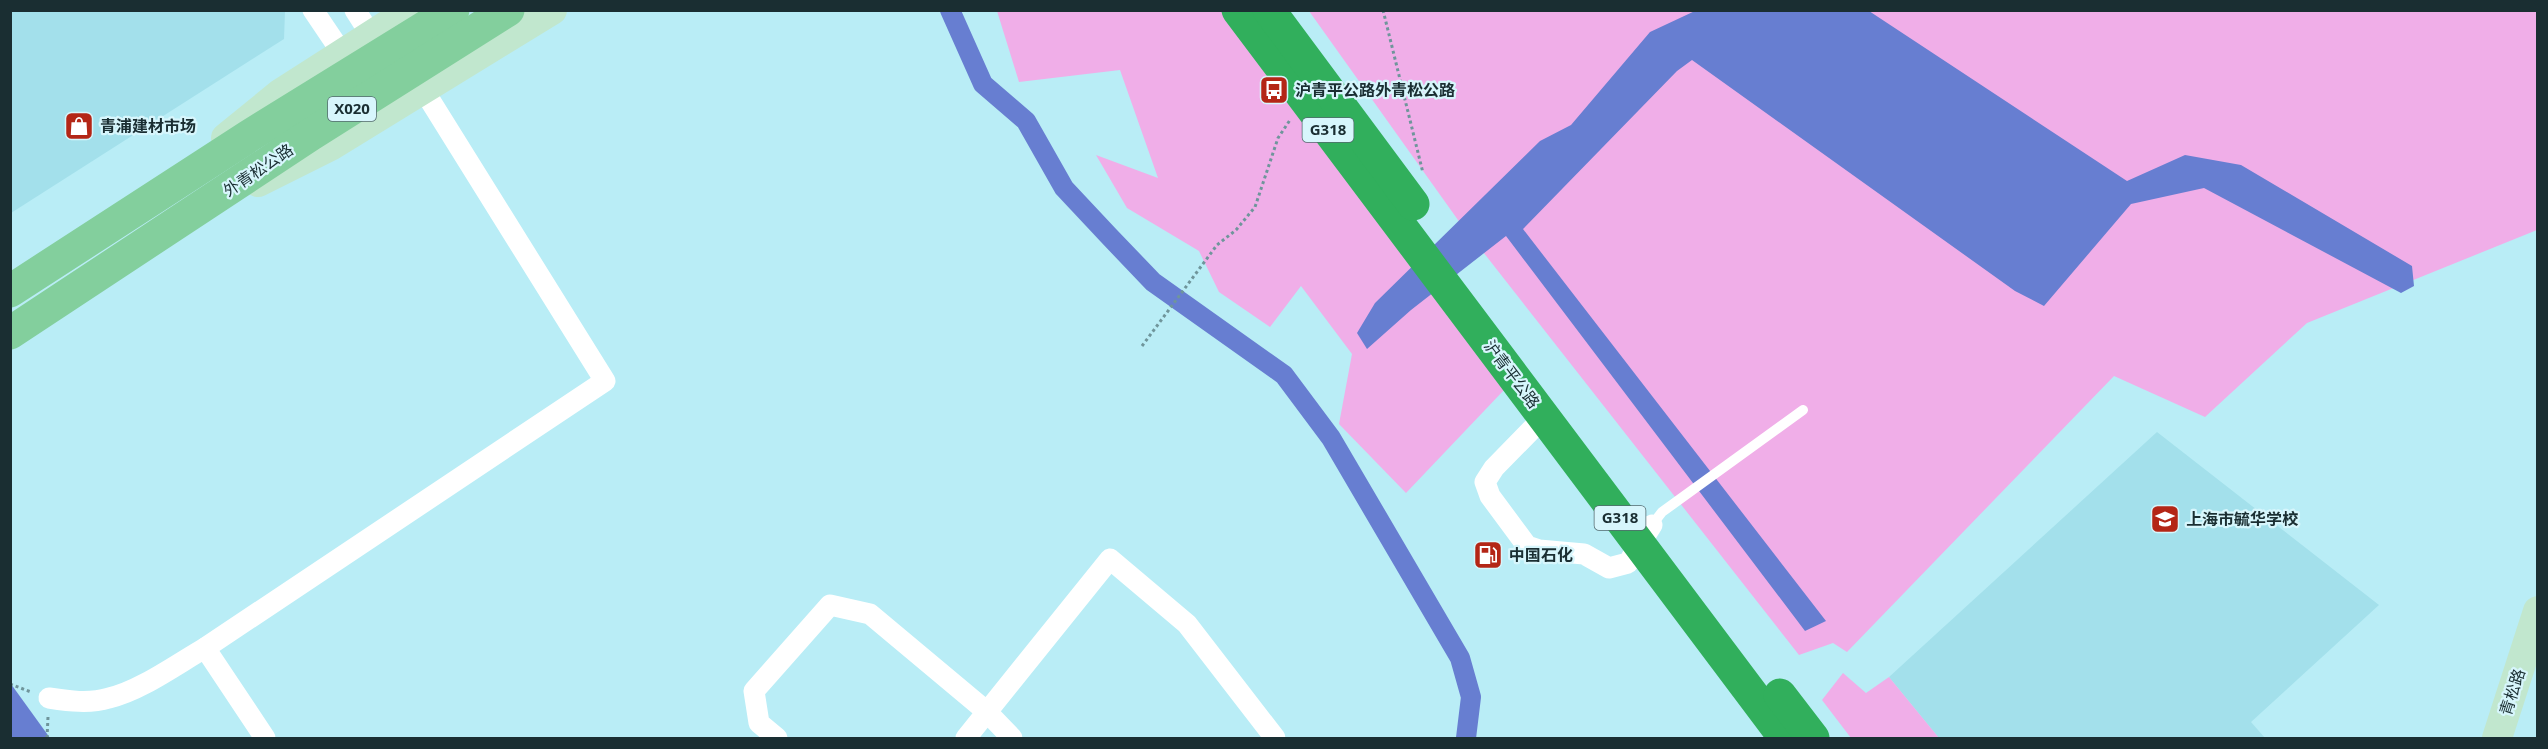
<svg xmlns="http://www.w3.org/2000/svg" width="2548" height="749" font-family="'Open Sans','Noto Sans SC',sans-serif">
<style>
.built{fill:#a3e0eb}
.green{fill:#f0aee8}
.water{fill:#677ed1}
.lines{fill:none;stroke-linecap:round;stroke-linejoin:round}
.canal{stroke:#677ed1;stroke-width:20}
.path{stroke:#6f959b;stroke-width:3;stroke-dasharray:3 3;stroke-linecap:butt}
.lane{stroke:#fff;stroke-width:10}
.street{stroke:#fff;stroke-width:21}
.secondary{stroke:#c1e7ce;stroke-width:30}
.primary{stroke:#83cf9d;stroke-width:33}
.highway{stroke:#31af5c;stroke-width:33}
.labels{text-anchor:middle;stroke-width:4.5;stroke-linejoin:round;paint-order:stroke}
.shield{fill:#d7f6fc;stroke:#536a6f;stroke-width:1.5}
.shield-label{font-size:15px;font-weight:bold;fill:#1a2e32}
.poi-label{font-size:16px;font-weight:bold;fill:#1a2e32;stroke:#d7f6fc;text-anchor:start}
.street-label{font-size:16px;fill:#1a2e32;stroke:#d7f6fc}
</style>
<rect width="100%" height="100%" fill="#b9edf6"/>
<g class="built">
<polygon points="11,10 285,11 284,39 11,213"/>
<polygon points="2157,432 2379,605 2251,722 2265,738 1939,738 1889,677"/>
</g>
<g class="green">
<polygon points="997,11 1222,11 1504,390 1406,493 1339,424 1352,354 1301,286 1270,327 1219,292 1199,251 1127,208 1096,155 1158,178 1120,70 1019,82"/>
<polygon points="1309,11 2537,11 2537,230 2307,323 2205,417 2114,376 1847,652 1833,643 1799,655 1458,220"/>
<polygon points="1843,673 1866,693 1889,677 1939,738 1851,738 1822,700"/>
</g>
<g class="water">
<polygon points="1697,10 1869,11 2127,181 2185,155 2241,165 2412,266 2414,286 2401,293 2204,188 2131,204 2044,306 2015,291 1692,60 1677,71 1523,229 1826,621 1805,631 1506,236 1411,310 1367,349 1357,333 1375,303 1540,141 1571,125 1650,32"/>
<polygon points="11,684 50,738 11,738"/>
</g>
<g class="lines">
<polyline class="canal" points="950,10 983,84 1026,121 1064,188 1109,236 1153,282 1284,375 1331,438 1460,658 1471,697 1466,738"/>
<g class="path">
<polyline points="1383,10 1423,173"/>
<polyline points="1142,346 1217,245 1236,230 1255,207 1278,138 1290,120"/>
<polyline points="10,684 31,692"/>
<polyline points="47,738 48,717"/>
</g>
<polyline class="lane" points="1652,525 1662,512 1803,410"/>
<g class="street">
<polyline points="313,10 342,53"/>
<polyline points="355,10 371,35"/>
<polyline points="1544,417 1494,468 1485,482 1490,496 1527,546 1539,550 1584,554 1609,568 1628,563 1652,525"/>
<path d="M49 698C69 701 89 704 109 698 140 691 177 664 205 648"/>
<polyline points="265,738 205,648 605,381 423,89"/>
<polyline points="777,738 759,723 754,691 830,605 870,614 986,711 1012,738"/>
<polyline points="966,738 1110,559 1187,624 1275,738"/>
</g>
<g class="secondary">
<polyline points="226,138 280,94 411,10"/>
<polyline points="258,182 332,145 552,10"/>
<polyline points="2497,738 2538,611"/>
</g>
<g class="primary">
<polyline points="10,291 249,136 453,10"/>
<polyline points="10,333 310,135 508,10"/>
</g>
<g class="highway">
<polyline points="1238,10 1785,738"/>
<polyline points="1269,10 1413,204"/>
<polyline points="1780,695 1813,738"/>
</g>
</g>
<defs>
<g id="bus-square" transform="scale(1.5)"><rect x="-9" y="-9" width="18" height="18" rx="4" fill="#b42616" stroke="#d7f6fc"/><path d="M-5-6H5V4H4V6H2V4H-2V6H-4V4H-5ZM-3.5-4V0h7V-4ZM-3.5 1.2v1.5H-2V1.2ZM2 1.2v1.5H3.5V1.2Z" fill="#fff"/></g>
<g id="shop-square" transform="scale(1.5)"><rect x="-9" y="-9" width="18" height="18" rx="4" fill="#b42616" stroke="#d7f6fc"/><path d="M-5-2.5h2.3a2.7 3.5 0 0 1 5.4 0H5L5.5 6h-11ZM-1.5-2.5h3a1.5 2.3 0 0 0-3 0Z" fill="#fff"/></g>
<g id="school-square" transform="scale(1.5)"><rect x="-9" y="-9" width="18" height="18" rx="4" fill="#b42616" stroke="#d7f6fc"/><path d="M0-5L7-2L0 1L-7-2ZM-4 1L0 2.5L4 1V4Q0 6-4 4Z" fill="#fff"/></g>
<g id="fuel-square" transform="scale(1.5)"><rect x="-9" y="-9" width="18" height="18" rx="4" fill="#b42616" stroke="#d7f6fc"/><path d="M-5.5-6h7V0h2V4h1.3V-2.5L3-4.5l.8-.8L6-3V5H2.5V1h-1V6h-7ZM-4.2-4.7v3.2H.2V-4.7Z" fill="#fff"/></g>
</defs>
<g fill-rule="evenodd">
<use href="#bus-square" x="1274" y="90"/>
<use href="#shop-square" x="79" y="126"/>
<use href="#school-square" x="2165" y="519"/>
<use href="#fuel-square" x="1488" y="555"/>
</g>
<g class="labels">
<g class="shield">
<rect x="328" y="97" width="48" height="24" rx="4.5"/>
<rect x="1302.5" y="118" width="51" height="24" rx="4.5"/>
<rect x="1594.5" y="506" width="51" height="24" rx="4.5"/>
</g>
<g class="shield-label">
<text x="352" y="114">X020</text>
<text x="1328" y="135">G318</text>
<text x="1620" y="523">G318</text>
</g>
<g class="poi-label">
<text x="1295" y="96">沪青平公路外青松公路</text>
<text x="100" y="132">青浦建材市场</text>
<text x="2186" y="525">上海市毓华学校</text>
<text x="1509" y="561">中国石化</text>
</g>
<g class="street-label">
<text transform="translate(258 170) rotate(-34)" y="6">外青松公路</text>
<text transform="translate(1512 374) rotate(53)" y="6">沪青平公路</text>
<text transform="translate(2512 692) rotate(-72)" y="6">青松路</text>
</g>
</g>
<rect width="2548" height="749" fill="none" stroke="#1a2e32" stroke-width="24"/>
</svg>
